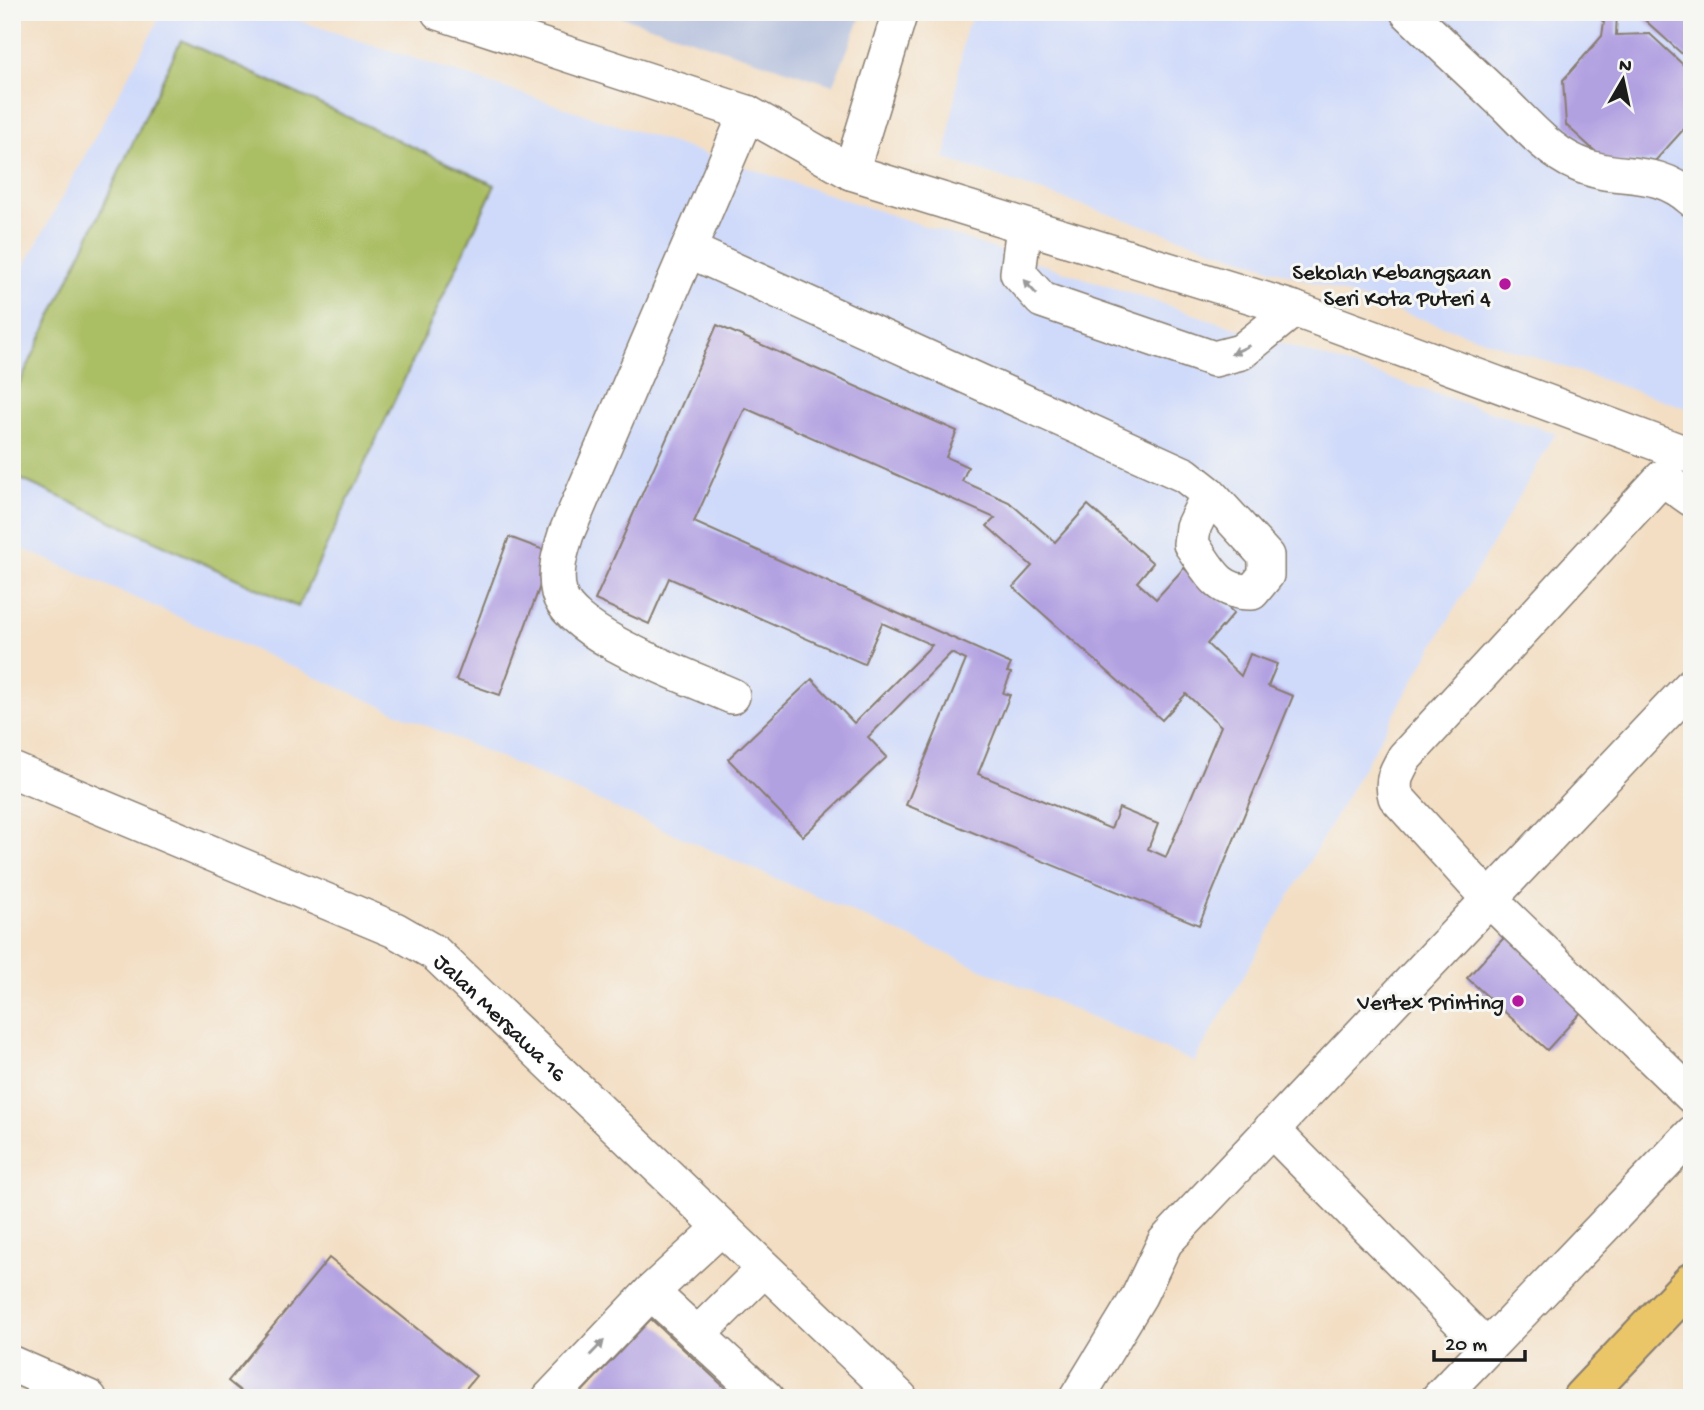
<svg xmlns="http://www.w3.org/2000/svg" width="1704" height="1410" font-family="'Gochi Hand',sans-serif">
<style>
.built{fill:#cfdafa}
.industrial{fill:#bac4de}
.green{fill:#aabe63;stroke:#636d40;stroke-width:2}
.building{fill:#b2a1e1;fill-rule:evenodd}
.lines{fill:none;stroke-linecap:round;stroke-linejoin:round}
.minor-casing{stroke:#887d70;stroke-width:38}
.major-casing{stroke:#887d70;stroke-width:42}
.minor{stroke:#fff;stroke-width:35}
.major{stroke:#ebc669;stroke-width:38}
.oneway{fill:#999}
.poi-dot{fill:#b5179e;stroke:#f6f6f2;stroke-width:2.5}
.labels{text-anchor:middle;stroke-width:6;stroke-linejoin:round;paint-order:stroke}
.poi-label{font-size:23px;fill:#1c1c1c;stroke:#f6f6f2;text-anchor:end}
.street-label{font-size:23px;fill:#1c1c1c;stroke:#f6f6f2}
</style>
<rect width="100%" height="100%" fill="#f6f6f2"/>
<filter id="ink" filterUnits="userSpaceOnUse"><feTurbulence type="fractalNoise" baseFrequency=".0143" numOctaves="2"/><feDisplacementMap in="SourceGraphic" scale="14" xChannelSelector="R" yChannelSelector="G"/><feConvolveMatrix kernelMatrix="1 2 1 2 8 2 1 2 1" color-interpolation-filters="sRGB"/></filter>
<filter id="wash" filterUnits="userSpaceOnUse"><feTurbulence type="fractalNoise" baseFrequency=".00686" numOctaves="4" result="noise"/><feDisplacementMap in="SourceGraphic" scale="28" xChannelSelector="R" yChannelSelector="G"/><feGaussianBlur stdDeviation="1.57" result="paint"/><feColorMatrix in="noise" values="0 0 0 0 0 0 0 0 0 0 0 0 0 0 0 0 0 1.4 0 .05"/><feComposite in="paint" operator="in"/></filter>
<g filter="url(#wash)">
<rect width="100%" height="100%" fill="#f3dec3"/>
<g class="built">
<polygon points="163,12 273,12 1556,433 1194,1062 12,544 12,289"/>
<polygon points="976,12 1692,12 1692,410 945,159 965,31"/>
</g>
<polygon class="industrial" points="607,12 863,12 833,85"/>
<polygon class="green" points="181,40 495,185 298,607 12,475 12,400"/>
<g id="blocks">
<g class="building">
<polygon points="1591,12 1617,12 1616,35 1650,34 1692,73 1692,120 1655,161 1608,163 1566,125 1563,80 1602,36 1604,22"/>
<polygon points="1636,12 1692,12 1692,63"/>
<path d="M717 325 957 431 946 457 968 467 962 481 1009 502 1055 542 1088 505 1153 563 1137 582 1156 599 1184 568 1234 613 1207 644 1241 676 1250 654 1277 664 1268 686 1293 696 1199 925 906 805 966 660 951 653 868 737 887 757 803 836 728 759 812 679 854 723 932 645 882 623 864 664 669 578 649 624 595 600ZM745 408 995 518 987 526 1032 566 1013 587 1162 720 1186 694 1221 726 1166 857 1148 849 1158 824 1119 808 1111 829 978 774 1010 695 1003 693 1011 673 1007 672 1011 664 694 522Z"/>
<polygon points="509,537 552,553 500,695 456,680"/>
<polygon points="1511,930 1592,1000 1547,1050 1467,978"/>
<polygon points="329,1258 476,1376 458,1398 249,1398 228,1381"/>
<polygon points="651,1319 736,1398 576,1398"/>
</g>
</g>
</g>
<g filter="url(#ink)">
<use href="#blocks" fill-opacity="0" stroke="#887d70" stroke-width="2"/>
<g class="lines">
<g class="minor-casing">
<g id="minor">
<polyline points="439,12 747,113 851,172 1294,309 1692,456"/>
<path d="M1408 12C1440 43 1473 74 1506 105 1527 126 1549 151 1576 163 1618 183 1652 164 1692 199"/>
<polyline points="851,172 900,12"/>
<polyline points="1024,226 1018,273 1042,300 1214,359 1241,352 1294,309"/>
<path d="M689 250 1185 475 1209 494 1266 556V575L1252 592C1217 593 1209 569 1191 544L1193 527 1209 494"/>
<path d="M1692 499 1662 478 1405 757C1397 771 1391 781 1396 797L1489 899 1692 1096"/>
<path d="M732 696C692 678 569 635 559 593 554 572 560 553 566 534L747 113"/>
<path id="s1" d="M12 770 395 930 435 953 900 1398"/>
<polyline points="1271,1129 1487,1348"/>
<polyline points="651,1292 766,1398"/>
<polyline points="697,1335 764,1269"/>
<polyline points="12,1364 89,1398"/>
<polyline points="550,1398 651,1292 721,1228"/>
<polyline points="1077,1398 1139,1296 1165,1242 1692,685"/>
<polyline points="1439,1398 1692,1134"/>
</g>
</g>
<g class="major-casing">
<polyline id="major" points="1582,1398 1692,1282"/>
</g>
<use href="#minor" class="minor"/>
<use href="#major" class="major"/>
</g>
<defs><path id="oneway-solid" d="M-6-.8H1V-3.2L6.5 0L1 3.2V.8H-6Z" transform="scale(1.75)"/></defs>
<g class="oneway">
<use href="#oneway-solid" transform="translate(1030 287) rotate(-132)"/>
<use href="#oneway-solid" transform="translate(1240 350) rotate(154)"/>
<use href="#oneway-solid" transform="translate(597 1348) rotate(-46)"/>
</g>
</g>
<g class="poi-dot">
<circle cx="1505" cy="284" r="7"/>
<circle cx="1518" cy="1001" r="7"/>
</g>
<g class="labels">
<g class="poi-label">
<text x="1491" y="279">Sekolah Kebangsaan<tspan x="1491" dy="26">Seri Kota Puteri 4</tspan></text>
<text x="1504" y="1009">Vertex Printing</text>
</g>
<g class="street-label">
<text dy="8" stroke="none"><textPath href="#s1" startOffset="553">Jalan Mersawa 16</textPath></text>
</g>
</g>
<rect width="1704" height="1410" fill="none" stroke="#f6f6f2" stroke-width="42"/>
<g transform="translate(1623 80) rotate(9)" stroke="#f6f6f2" stroke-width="5" paint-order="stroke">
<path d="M0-5L12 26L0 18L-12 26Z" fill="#1c1c1c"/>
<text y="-10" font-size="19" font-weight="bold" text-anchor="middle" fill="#1c1c1c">N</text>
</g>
<path d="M1434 1350v10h91v-10" fill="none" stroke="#1c1c1c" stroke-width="3.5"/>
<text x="1445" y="1350" font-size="21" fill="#1c1c1c" stroke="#f6f6f2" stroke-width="5" paint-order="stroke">20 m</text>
</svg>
